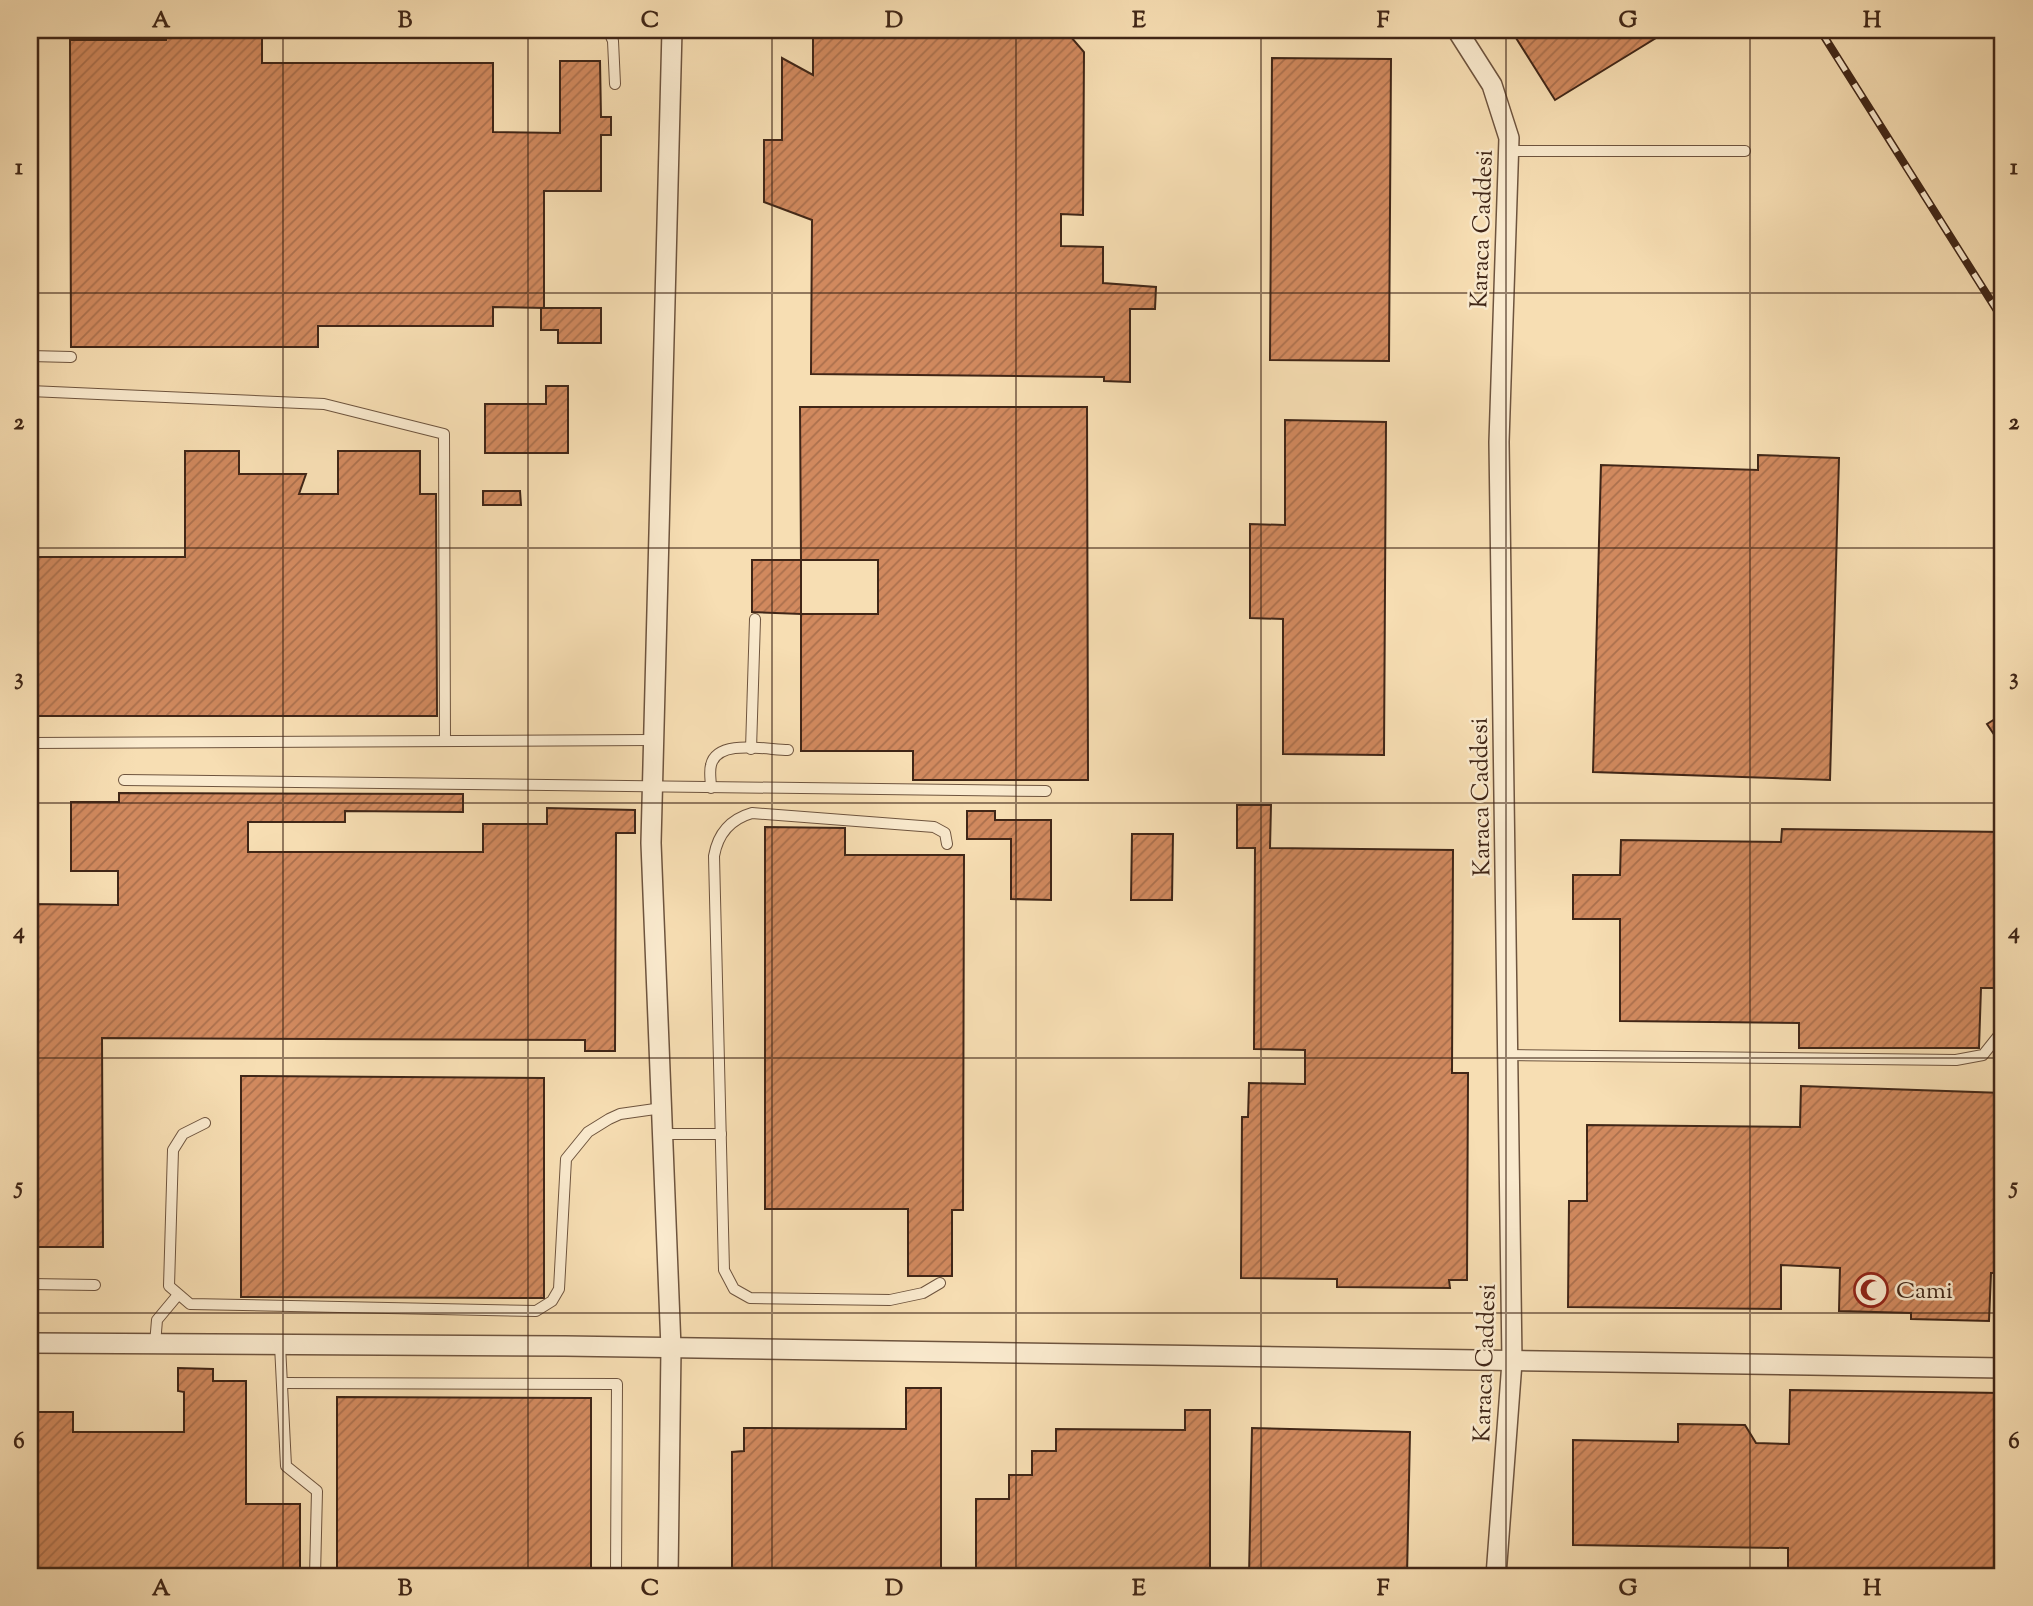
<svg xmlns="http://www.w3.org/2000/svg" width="2033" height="1606" font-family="'Sorts Mill Goudy',serif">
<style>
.building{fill:url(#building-hatch);stroke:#402617;stroke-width:2}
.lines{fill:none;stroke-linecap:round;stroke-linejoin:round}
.lane-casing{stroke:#6e543e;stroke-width:12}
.street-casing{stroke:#6e543e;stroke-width:22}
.lane{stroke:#faeace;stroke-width:10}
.street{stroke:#faeace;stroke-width:19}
.rail-casing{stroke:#402617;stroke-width:8}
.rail{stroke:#faeace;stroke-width:5;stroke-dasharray:16;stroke-linecap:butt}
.grid{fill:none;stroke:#402617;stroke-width:2;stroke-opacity:0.55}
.labels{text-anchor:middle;stroke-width:5;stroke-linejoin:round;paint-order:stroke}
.street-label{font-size:24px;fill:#402617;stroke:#faeace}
.poi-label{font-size:24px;fill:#402617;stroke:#faeace;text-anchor:start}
.neatline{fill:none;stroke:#402617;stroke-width:2.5}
.grid-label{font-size:23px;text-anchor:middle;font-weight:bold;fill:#402617}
</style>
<defs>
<pattern id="building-hatch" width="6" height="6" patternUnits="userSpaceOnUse" patternTransform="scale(1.75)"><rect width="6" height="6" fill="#d1895e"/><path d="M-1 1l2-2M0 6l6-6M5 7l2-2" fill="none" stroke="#ab704d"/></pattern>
</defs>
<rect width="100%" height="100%" fill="#f7deb3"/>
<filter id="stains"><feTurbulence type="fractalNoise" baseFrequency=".00286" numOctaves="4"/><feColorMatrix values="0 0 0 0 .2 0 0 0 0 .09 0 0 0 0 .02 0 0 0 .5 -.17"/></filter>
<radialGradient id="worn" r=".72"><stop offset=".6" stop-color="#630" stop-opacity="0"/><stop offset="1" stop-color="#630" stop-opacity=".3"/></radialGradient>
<g class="building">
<polygon points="840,30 1065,30 1084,52 1083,215 1061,214 1061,246 1103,247 1103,283 1156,287 1155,309 1130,309 1130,382 1104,381 1104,377 811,374 812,220 764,202 764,140 782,140 782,58 813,75 813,33 840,34"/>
<polygon points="1511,30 1669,30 1555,100"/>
<polygon points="166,34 262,34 262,63 493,63 493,132 560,133 560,61 600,61 601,117 611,117 611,135 601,135 601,191 544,191 544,308 493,307 493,326 318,326 318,347 71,347 70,40 166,40"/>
<polygon points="1272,58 1391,59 1389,361 1270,360"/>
<polygon points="541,308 601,308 601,343 558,343 558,330 541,330"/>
<polygon points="546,386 568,386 568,453 485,453 485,404 546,404"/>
<polygon points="800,407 1087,407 1088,780 913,780 913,751 801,751 801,614 878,614 878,560 801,560"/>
<polygon points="1285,420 1386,422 1384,755 1283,754 1283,619 1250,618 1250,524 1285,525"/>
<polygon points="185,451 239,451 239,474 306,474 299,494 338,494 338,451 420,451 420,494 436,494 437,716 30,716 30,557 185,557"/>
<polygon points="1758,455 1839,458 1830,780 1593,772 1601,465 1758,470"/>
<polygon points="483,491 520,491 521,505 483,505"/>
<polygon points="752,560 801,560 801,614 752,612"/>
<polygon points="2003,714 2003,748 1987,724"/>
<polygon points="119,793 463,794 463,812 345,811 345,822 248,822 248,852 483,852 483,824 547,824 547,808 635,810 635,833 616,833 615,1051 585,1051 585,1040 102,1038 103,1247 30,1247 30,904 118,905 118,871 71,871 71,802 119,802"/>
<polygon points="1237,805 1271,805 1270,848 1453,850 1452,1073 1468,1073 1467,1280 1449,1280 1450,1288 1337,1287 1337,1279 1241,1278 1242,1117 1248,1117 1249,1083 1305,1084 1305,1050 1254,1049 1255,848 1237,848"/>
<polygon points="967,811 995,811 995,820 1051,820 1051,900 1011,899 1011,839 967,839"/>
<polygon points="765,827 845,828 845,855 964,855 963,1210 952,1210 952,1276 908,1276 908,1209 765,1209"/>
<polygon points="1782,829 2003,832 2003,988 1981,988 1979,1048 1799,1048 1799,1023 1620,1021 1620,919 1573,919 1573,875 1620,875 1621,840 1781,842"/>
<polygon points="1132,834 1173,834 1172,900 1131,900"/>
<polygon points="241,1076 544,1078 544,1298 241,1297"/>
<polygon points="1801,1086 2003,1093 2003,1273 1991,1273 1989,1321 1911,1319 1911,1313 1839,1311 1840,1268 1781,1265 1781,1309 1568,1307 1569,1201 1587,1201 1587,1125 1800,1127"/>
<polygon points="178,1368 213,1369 213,1381 246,1381 246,1504 300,1504 300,1576 30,1576 30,1412 73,1412 73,1432 184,1432 184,1392 178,1391"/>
<polygon points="906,1388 941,1388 941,1576 732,1576 732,1452 744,1451 744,1428 906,1429"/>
<polygon points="1790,1390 2002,1393 2003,1576 1788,1576 1788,1548 1573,1545 1573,1440 1678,1442 1678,1424 1745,1425 1756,1443 1789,1444"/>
<polygon points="337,1397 591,1398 591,1576 337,1576"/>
<polygon points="1185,1410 1210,1410 1210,1576 976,1576 976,1499 1009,1499 1009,1475 1032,1475 1032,1451 1056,1451 1056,1429 1185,1430"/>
<polygon points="1252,1428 1410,1432 1407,1576 1249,1576"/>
</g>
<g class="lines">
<g class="lane-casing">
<g id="lane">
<polyline points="608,30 613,41 615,84"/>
<polyline points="30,33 31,30"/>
<polyline points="1508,151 1745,151"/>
<polyline points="30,341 30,344"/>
<polyline points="30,356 71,357"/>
<polyline points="30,391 324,404 444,434 445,741"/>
<polyline points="30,743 652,740"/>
<polyline points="751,749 755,619"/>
<polyline points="124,780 1046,791"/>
<path d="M711 788C711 781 709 772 711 765 717 738 768 750 788 750"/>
<polyline points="1508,1055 1956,1060 1983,1055 2003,1030"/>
<polyline points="205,1123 183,1134 173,1150 169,1286 190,1304 536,1311 552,1301 559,1289 566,1159 588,1132 609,1119 620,1114 662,1108"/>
<polyline points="662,1134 721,1134"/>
<path d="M940 1283 923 1293 890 1300 750 1298 734 1289 724 1270 714 856C718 833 731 819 752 813L934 827 945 833 947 844"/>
<polyline points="30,1284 95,1285"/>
<polyline points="155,1344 157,1320 177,1296"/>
<polyline points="280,1345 286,1466 317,1491 315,1576"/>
<polyline points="283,1383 617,1384 616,1576"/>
</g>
</g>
<g class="street-casing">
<g id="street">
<polyline points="1457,30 1492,85 1509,138 1499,442 1512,1362 1496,1576"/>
<polyline points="30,1343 565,1346 2003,1368"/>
<polyline points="668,1576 671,1348 651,843 672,30"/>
</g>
</g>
<use href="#lane" class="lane"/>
<use href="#street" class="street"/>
<g class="rail-casing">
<polyline id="rail" points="1820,30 2003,320"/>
</g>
<use href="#rail" class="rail"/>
</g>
<path class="grid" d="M283 30V1576M528 30V1576M772 30V1576M1016 30V1576M1261 30V1576M1506 30V1576M1750 30V1576M30 293H2003M30 548H2003M30 803H2003M30 1058H2003M30 1313H2003"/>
<defs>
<g id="mosque-ring" transform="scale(1.75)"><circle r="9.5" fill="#faeace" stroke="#8f2418" stroke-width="1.5"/><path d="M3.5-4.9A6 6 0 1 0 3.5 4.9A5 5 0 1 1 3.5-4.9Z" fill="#8f2418"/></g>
</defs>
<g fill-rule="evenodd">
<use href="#mosque-ring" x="1871" y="1290"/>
</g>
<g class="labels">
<g class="street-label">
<text transform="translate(1481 229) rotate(-88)" y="8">Karaca Caddesi</text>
<text transform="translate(1480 797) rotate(-91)" y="8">Karaca Caddesi</text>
<text transform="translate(1484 1363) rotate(-88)" y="8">Karaca Caddesi</text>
</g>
<g class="poi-label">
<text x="1896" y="1298">Cami</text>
</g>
</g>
<rect width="2033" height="1606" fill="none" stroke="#f7deb3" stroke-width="77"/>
<rect x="38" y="38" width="1956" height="1530" class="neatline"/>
<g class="grid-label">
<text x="161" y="27">A</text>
<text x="405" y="27">B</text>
<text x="650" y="27">C</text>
<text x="894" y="27">D</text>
<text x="1139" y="27">E</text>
<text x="1383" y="27">F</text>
<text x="1628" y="27">G</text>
<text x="1872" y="27">H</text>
<text x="19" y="174">1</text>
<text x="2014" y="174">1</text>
<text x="19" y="429">2</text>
<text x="2014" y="429">2</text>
<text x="19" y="684">3</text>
<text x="2014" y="684">3</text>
<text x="19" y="938">4</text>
<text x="2014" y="938">4</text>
<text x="19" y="1193">5</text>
<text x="2014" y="1193">5</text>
<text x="19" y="1448">6</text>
<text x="2014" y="1448">6</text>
<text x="161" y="1595">A</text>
<text x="405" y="1595">B</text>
<text x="650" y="1595">C</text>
<text x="894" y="1595">D</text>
<text x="1139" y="1595">E</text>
<text x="1383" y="1595">F</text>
<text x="1628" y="1595">G</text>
<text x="1872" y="1595">H</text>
</g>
<rect width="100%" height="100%" filter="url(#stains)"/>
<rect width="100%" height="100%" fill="url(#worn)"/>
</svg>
